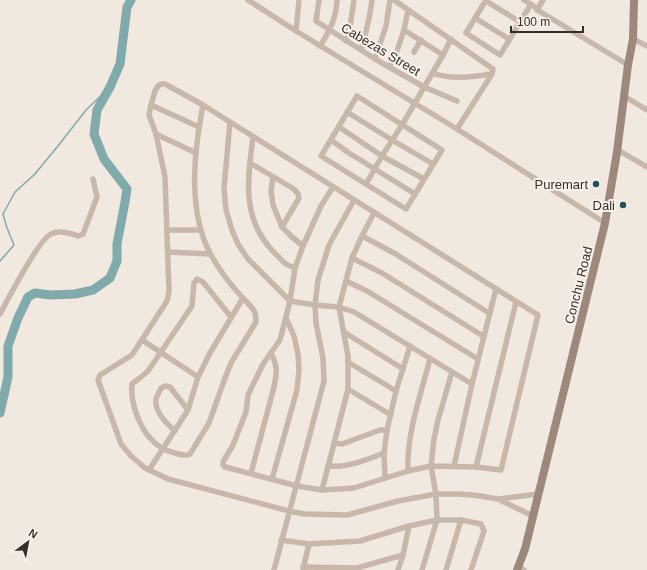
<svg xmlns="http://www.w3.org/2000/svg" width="647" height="570" font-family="Helvetica,sans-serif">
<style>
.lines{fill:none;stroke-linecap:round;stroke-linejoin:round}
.stream{stroke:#80aaac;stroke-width:1.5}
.river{stroke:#80aaac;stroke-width:9}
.street{stroke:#c8b8ab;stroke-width:5.5}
.secondary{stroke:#9c887d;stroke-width:8}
.poi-dot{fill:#225255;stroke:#f9f2eb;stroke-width:1.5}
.labels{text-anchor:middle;stroke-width:4;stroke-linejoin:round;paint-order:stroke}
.street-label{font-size:13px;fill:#372e2a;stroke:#f9f2eb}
.poi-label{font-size:13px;fill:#372e2a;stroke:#f9f2eb;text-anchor:end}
</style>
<rect width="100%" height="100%" fill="#f1e8df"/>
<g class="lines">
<polyline class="stream" points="0,261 14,245 7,228 3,214 15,192 34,175 58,146 86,110 110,87"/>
<polyline class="river" points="0,413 8,377 8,346 18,318 28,297 35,293 50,295 75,294 93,290 110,278 117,261 117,244 125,202 127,189 104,159 94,134 97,110 110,87 120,64 127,7 131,0"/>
<g class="street">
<polyline points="248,0 296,31 457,129 605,223"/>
<polyline points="319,0 316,21 375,59 424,87 457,101"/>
<polyline points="394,0 493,69 492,74 457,129"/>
<polyline points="486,0 466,33 500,55 531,4"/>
<polyline points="524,0 535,7 539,11 628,65"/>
<polyline points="486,1 520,22"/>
<polyline points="537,10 543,0"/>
<polyline points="475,18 509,39"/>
<polyline points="404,30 443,55"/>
<polyline points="296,31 299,0"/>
<polyline points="633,39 647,46"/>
<polyline points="346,41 351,21 354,0"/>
<path d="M320 46C330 30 336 19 337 0"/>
<path d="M361 50C366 33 370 17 372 0"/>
<polyline points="414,52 421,40"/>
<polyline points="375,59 386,26 390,0"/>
<polyline points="389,67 396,54 404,30 408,10"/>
<path d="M432 73C451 80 472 77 492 74"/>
<polygon points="357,96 442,150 406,209 321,156"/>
<polyline points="624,96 647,110"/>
<polyline points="151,105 199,127"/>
<path d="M203 105C194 152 187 211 211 255 219 270 230 284 242 297 246 302 253 307 255 313 256 316 256 319 256 322L231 363 225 378 209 423 190 454C185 457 180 454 175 453 166 451 157 446 151 439 139 427 130 401 132 384L141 377 148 371 192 306 194 283 197 279 203 282 231 317"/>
<polyline points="347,112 392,140 433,164"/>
<polyline points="230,122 224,188 226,210 232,230 238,244 248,259 290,301 315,305 339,307 354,312 472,384"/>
<polyline points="339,127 382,156 424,179"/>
<polyline points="156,134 196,153"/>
<path d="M253 137C248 177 241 216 271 249 276 254 281 260 286 264 289 266 292 267 295 268"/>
<polyline points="331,140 349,153 415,194"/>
<polyline points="618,150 647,167"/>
<polyline points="250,163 294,189 298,194 299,198 282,227"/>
<polyline points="273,177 271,191 273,205 282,227 292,237 303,246"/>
<polyline points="366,184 382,156 402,125 443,55 451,39"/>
<polyline points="333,187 321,206 303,246 295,268 290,301 280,340 263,364 248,395 246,412 233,445 223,462 223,465 225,467 229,468 297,486 322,490 354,488 408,471 431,466 476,467 501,470 538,315 203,105 165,84 161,84 158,86 155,91 151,105 149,115 156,134 165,177 169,291 167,301 132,355 100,375 98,380 121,444 131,456 145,468 168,479 289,511 304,514 347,515 398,501 436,494 457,494 474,495 498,499 533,516"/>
<polyline points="167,230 200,230"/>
<polyline points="362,236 394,253 489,313"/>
<polyline points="168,252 210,254"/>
<polyline points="352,258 382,273 483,336"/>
<polyline points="346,281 367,291 478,359"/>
<path d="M0 314C8 299 39 239 51 234 59 230 70 233 78 236L83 234 97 197 93 179"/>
<polyline points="344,332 403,369"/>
<polyline points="142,340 198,377"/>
<polyline points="348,362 396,391"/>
<polyline points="348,389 391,415"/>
<path d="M175 431C167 424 154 411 156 399 157 395 160 391 161 388L165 386 170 387 188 410"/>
<polyline points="334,443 342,444 380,430 387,430"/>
<path d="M328 466C347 468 366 460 384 453"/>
<polyline points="454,466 472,384 496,289"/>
<polyline points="476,467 516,302"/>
<polyline points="149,470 188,410 198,377 210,353 243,298"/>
<path d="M408 471C406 435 421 394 430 359"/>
<path d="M251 473 274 387C277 372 278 367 271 353"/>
<polyline points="385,478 384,453 387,430 396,391 410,346"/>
<polyline points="272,479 297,390 299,370 298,354 294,336 286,318"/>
<polyline points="322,490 348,389 348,356 339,307 352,258 362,236 374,213"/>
<polyline points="499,499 538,494"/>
<polyline points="281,540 309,544 360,541 409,526 437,520 461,520 481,524 484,531 471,570"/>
<polyline points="303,567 357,568 403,555"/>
<polyline points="518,567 524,570"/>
<polyline points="303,569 309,544"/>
<polyline points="274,570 324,381 323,358 316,323 315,305 318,280 329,245 354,200"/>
<polyline points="398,570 403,555 409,526"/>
<polyline points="422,570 437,520 436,494 431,466 434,439 438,420 452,372"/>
<polyline points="446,570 461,520"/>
</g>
<polyline class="secondary" points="517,570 525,549 605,223 617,152 628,65 633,39 634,0"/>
</g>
<g class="poi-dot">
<circle cx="596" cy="184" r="4"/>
<circle cx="623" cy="205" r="4"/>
</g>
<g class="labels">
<g class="street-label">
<text transform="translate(381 49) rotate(31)" y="5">Cabezas Street</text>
<text transform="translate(578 285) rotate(-76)" y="5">Conchu Road</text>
</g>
<g class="poi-label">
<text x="588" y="189">Puremart</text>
<text x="615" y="210">Dali</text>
</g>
</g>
<g transform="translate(28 542) rotate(32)" stroke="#f9f2eb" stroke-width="3" paint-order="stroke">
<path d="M0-3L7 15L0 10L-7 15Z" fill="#372e2a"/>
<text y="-6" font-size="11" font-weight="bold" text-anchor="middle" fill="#372e2a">N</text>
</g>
<path d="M511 26v6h72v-6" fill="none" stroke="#372e2a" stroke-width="2"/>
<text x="517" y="26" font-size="12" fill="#372e2a" stroke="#f9f2eb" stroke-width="3" paint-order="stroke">100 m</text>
</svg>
